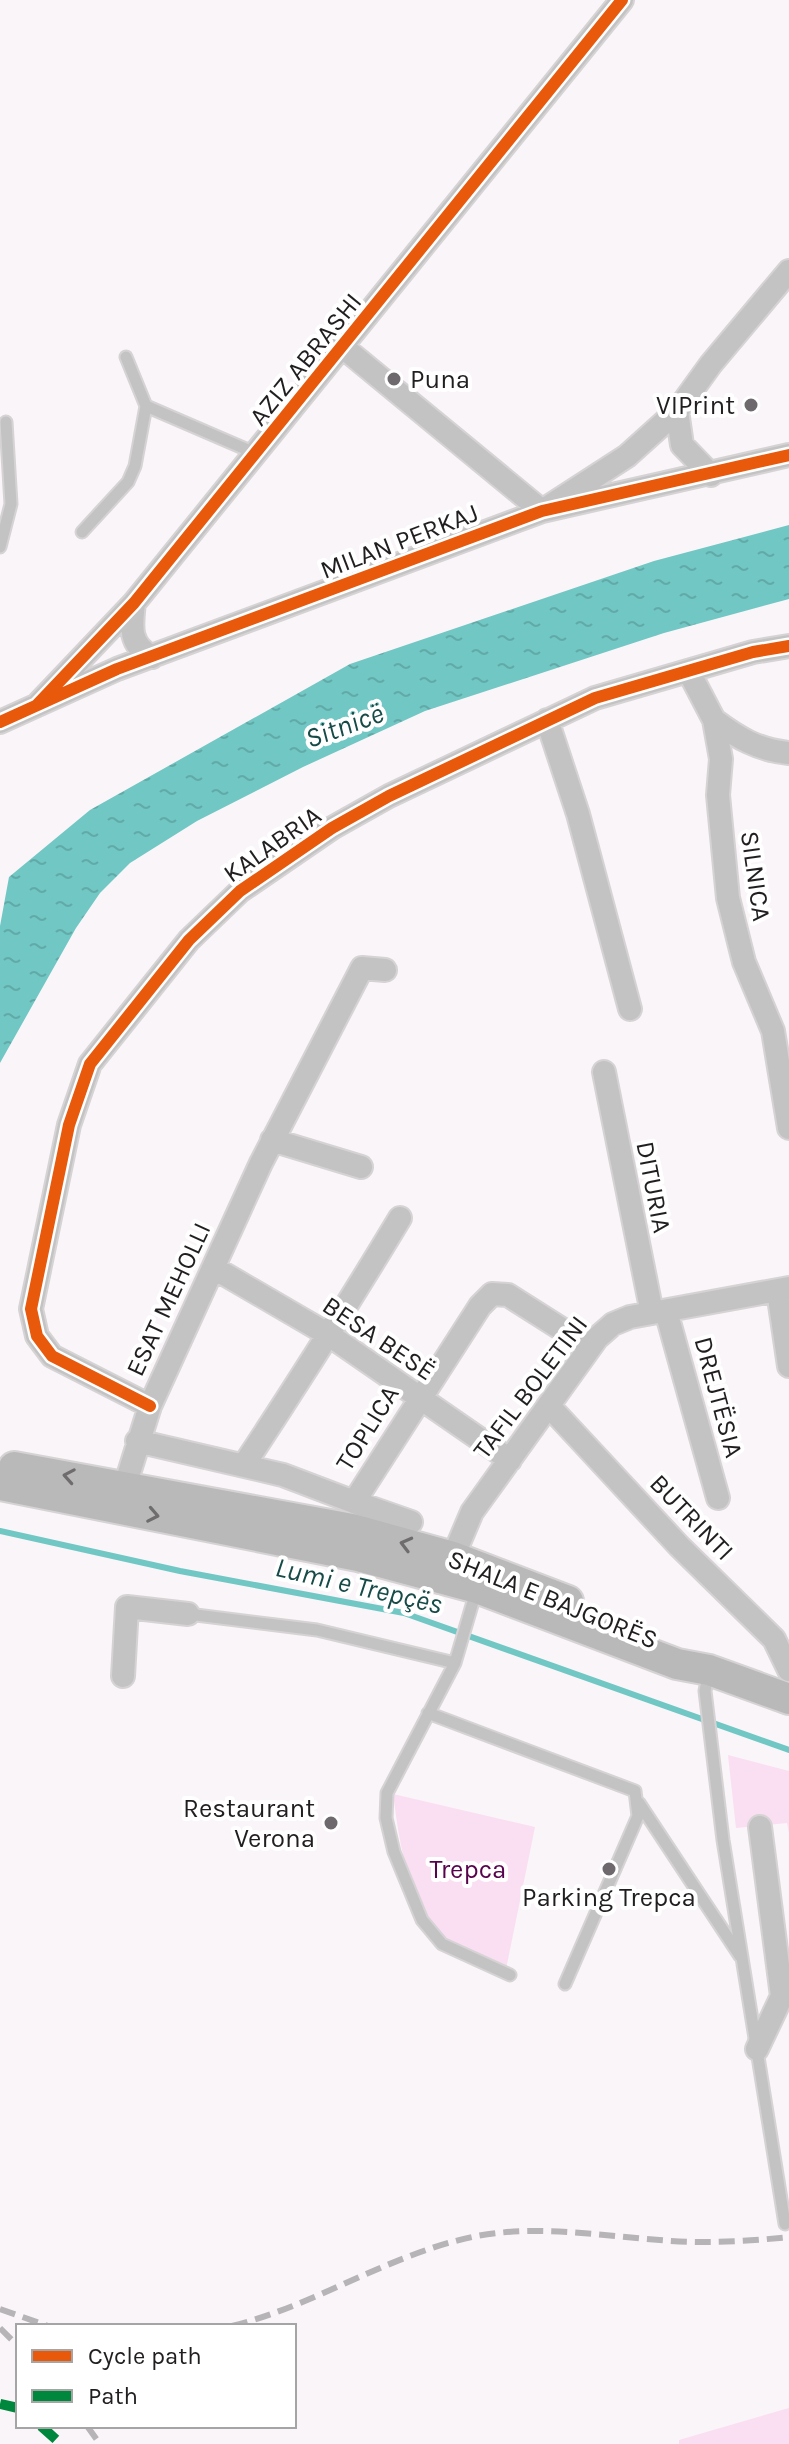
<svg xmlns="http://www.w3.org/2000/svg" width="789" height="2444" font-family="Karla,sans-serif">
<defs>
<pattern id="water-ripples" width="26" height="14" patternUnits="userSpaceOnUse" patternTransform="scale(2)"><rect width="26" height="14" fill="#70c7c4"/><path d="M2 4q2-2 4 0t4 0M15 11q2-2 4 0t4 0" fill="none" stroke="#61aaa8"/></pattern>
</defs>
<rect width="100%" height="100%" fill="#faf5f8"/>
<path fill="#fadef2" d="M 728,1755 L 789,1771 L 789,1833 L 787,1823 L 736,1828 Z
M 393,1794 L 535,1827 L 506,1969 C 489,1961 471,1954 455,1945 C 408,1915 400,1844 393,1794 Z
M 789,2408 L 789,2444 L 679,2444 L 679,2440 Z"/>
<path fill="url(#water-ripples)" d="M 789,525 L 789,599 L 664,633 L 425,711 L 303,767 L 197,821 L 130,863 L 100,893 L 76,928 L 0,1063 L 0,926 L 9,877 L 90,810 L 350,664 L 654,561 Z"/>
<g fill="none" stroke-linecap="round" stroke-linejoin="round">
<path stroke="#70c7c4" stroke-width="6" d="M 0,1531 L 180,1571 L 404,1613 L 789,1750"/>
<g stroke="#d6d3d5" stroke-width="15">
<path id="lane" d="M 146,406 L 255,453
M 82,532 L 128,482 L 135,466 L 146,406 L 126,357
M 0,547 L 11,504 L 6,422
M 477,1588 L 455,1663 L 387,1793 L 386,1818 L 394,1852 L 422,1920 L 442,1944 L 510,1975
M 188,1614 L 317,1630 L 455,1663
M 709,1671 L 705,1691 L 723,1840 L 785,2224
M 428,1713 L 635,1791 L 638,1816 L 565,1984
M 639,1803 L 740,1956"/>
</g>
<g stroke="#d6d3d5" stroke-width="26">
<path id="street" d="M 344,348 L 542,511 L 627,456 L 677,411 L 711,364 L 789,271
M 677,411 L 682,445 L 711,475
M 134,603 C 131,627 129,645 152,657
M 689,672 L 714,720 L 721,759 L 718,795 L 728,898 L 744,962 L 773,1031 L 789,1128
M 37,705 L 134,603 L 622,0
M 547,720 L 578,814 L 630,1009
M 714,720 C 738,738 758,750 789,753
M 0,722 L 117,669 L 542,511 L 789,455
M 604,1072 L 652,1313
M 272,1140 L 361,1167
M 214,1268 L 329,1335 L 510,1460
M 778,1291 L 789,1366
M 666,1311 L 718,1498
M 150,1406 L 52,1356 L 37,1336 L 31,1309 L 69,1125 L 90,1064 L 189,940 L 240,891 L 332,828 L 389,796 L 595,698 L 753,652 L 789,646
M 549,1406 L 679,1546 L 774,1639 L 789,1670
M 137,1441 L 283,1475 L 354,1502 L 480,1306 L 492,1294 L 508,1295 L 590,1347
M 244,1465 C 298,1383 350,1301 400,1218
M 125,1486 L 150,1406 L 261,1163 L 362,968 L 385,970
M 354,1502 L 411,1522
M 453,1557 L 472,1512 L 597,1338 L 613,1324 L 630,1317 L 789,1288
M 123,1676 L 127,1607 L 188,1614
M 757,2049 L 782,1996 L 760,1827"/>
</g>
<g stroke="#d6d3d5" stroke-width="34">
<path id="secondary" d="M 14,1467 L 352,1529 L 453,1557 L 568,1601
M 0,1485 L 358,1556 L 477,1588 L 677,1664 L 709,1670 L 789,1699"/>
</g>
<use href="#lane" stroke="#c4c3c4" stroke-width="11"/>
<use href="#street" stroke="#c4c3c4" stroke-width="22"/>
<use href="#secondary" stroke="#bab9ba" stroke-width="30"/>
<path stroke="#b6b4b6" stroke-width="6" stroke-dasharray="16 8" stroke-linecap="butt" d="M 0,2309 L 48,2326
M 232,2326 C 316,2305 388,2255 472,2237 C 548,2221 627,2242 704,2242 C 732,2242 761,2240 789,2237
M 0,2328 L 18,2346
M 87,2426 L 100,2444"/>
<path stroke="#00873e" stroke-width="10" stroke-dasharray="20 10" stroke-linecap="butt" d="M 0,2404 L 18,2408
M 41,2426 L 61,2444"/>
<g stroke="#fff" stroke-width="17">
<path id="cycleway" d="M 37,705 L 134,603 L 622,0
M 0,722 L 117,669 L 542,511 L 789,455
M 150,1406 L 52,1356 L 37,1336 L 31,1309 L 69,1125 L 90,1064 L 189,940 L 240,891 L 332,828 L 389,796 L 595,698 L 753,652 L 789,646"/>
</g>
<use href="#cycleway" stroke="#e8590c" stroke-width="12"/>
</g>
<defs><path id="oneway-chevron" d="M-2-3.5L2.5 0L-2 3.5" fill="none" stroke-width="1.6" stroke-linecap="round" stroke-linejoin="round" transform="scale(2)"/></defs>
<g stroke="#6e6c6d">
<use href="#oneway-chevron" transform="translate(69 1476) rotate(-170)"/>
<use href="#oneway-chevron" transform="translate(153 1515) rotate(11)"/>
<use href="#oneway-chevron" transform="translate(406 1544) rotate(-165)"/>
</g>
<g fill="#6d696c" stroke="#fff" stroke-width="3">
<circle cx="394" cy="379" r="8"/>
<circle cx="751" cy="405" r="8"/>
<circle cx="331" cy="1823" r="8"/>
<circle cx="609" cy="1869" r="8"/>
</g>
<g text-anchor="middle" stroke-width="8" stroke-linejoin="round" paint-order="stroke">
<g font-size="26" fill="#211e20" stroke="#fff">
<text transform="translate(305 359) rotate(-51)" y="9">AZIZ ABRASHI</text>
<text transform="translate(399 541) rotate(-21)" y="9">MILAN PERKAJ</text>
<text transform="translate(272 844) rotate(-35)" y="9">KALABRIA</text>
<text transform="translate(756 876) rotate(82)" y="9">SILNICA</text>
<text transform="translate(654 1187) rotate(79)" y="9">DITURIA</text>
<text transform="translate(168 1299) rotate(-65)" y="9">ESAT MEHOLLI</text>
<text transform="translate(379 1338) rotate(34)" y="9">BESA BESË</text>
<text transform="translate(530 1387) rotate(-53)" y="9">TAFIL BOLETINI</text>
<text transform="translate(719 1397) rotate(75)" y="9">DREJTËSIA</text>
<text transform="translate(367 1428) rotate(-58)" y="9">TOPLICA</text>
<text transform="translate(692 1517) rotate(46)" y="9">BUTRINTI</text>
<text transform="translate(553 1599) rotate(22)" y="9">SHALA E BAJGORËS</text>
</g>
<g font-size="26" fill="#211e20" stroke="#fff" text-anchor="end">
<text x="410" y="388" text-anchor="start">Puna</text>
<text x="735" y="414">VIPrint</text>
<text x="315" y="1817">Restaurant<tspan x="315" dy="30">Verona</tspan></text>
<text x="609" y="1906" text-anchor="middle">Parking Trepca</text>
</g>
<g font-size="26" fill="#58034d" stroke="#fff">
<text x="468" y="1878">Trepca</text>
</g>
<g font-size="28" font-style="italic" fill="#164b48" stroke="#fff">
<text transform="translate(344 725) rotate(-20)" y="10">Sitnicë</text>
<text transform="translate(359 1585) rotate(13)" y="10">Lumi e Trepçës</text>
</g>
</g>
<rect x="16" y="2324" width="280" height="104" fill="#ffffff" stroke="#a6a5a6" stroke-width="2"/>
<rect x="32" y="2350" width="40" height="12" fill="#e8590c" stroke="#a6a5a6" stroke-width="2"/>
<text x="88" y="2364" font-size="24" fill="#211e20">Cycle path</text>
<rect x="32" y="2390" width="40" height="12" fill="#00873e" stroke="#a6a5a6" stroke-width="2"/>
<text x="88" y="2404" font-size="24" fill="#211e20">Path</text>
</svg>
